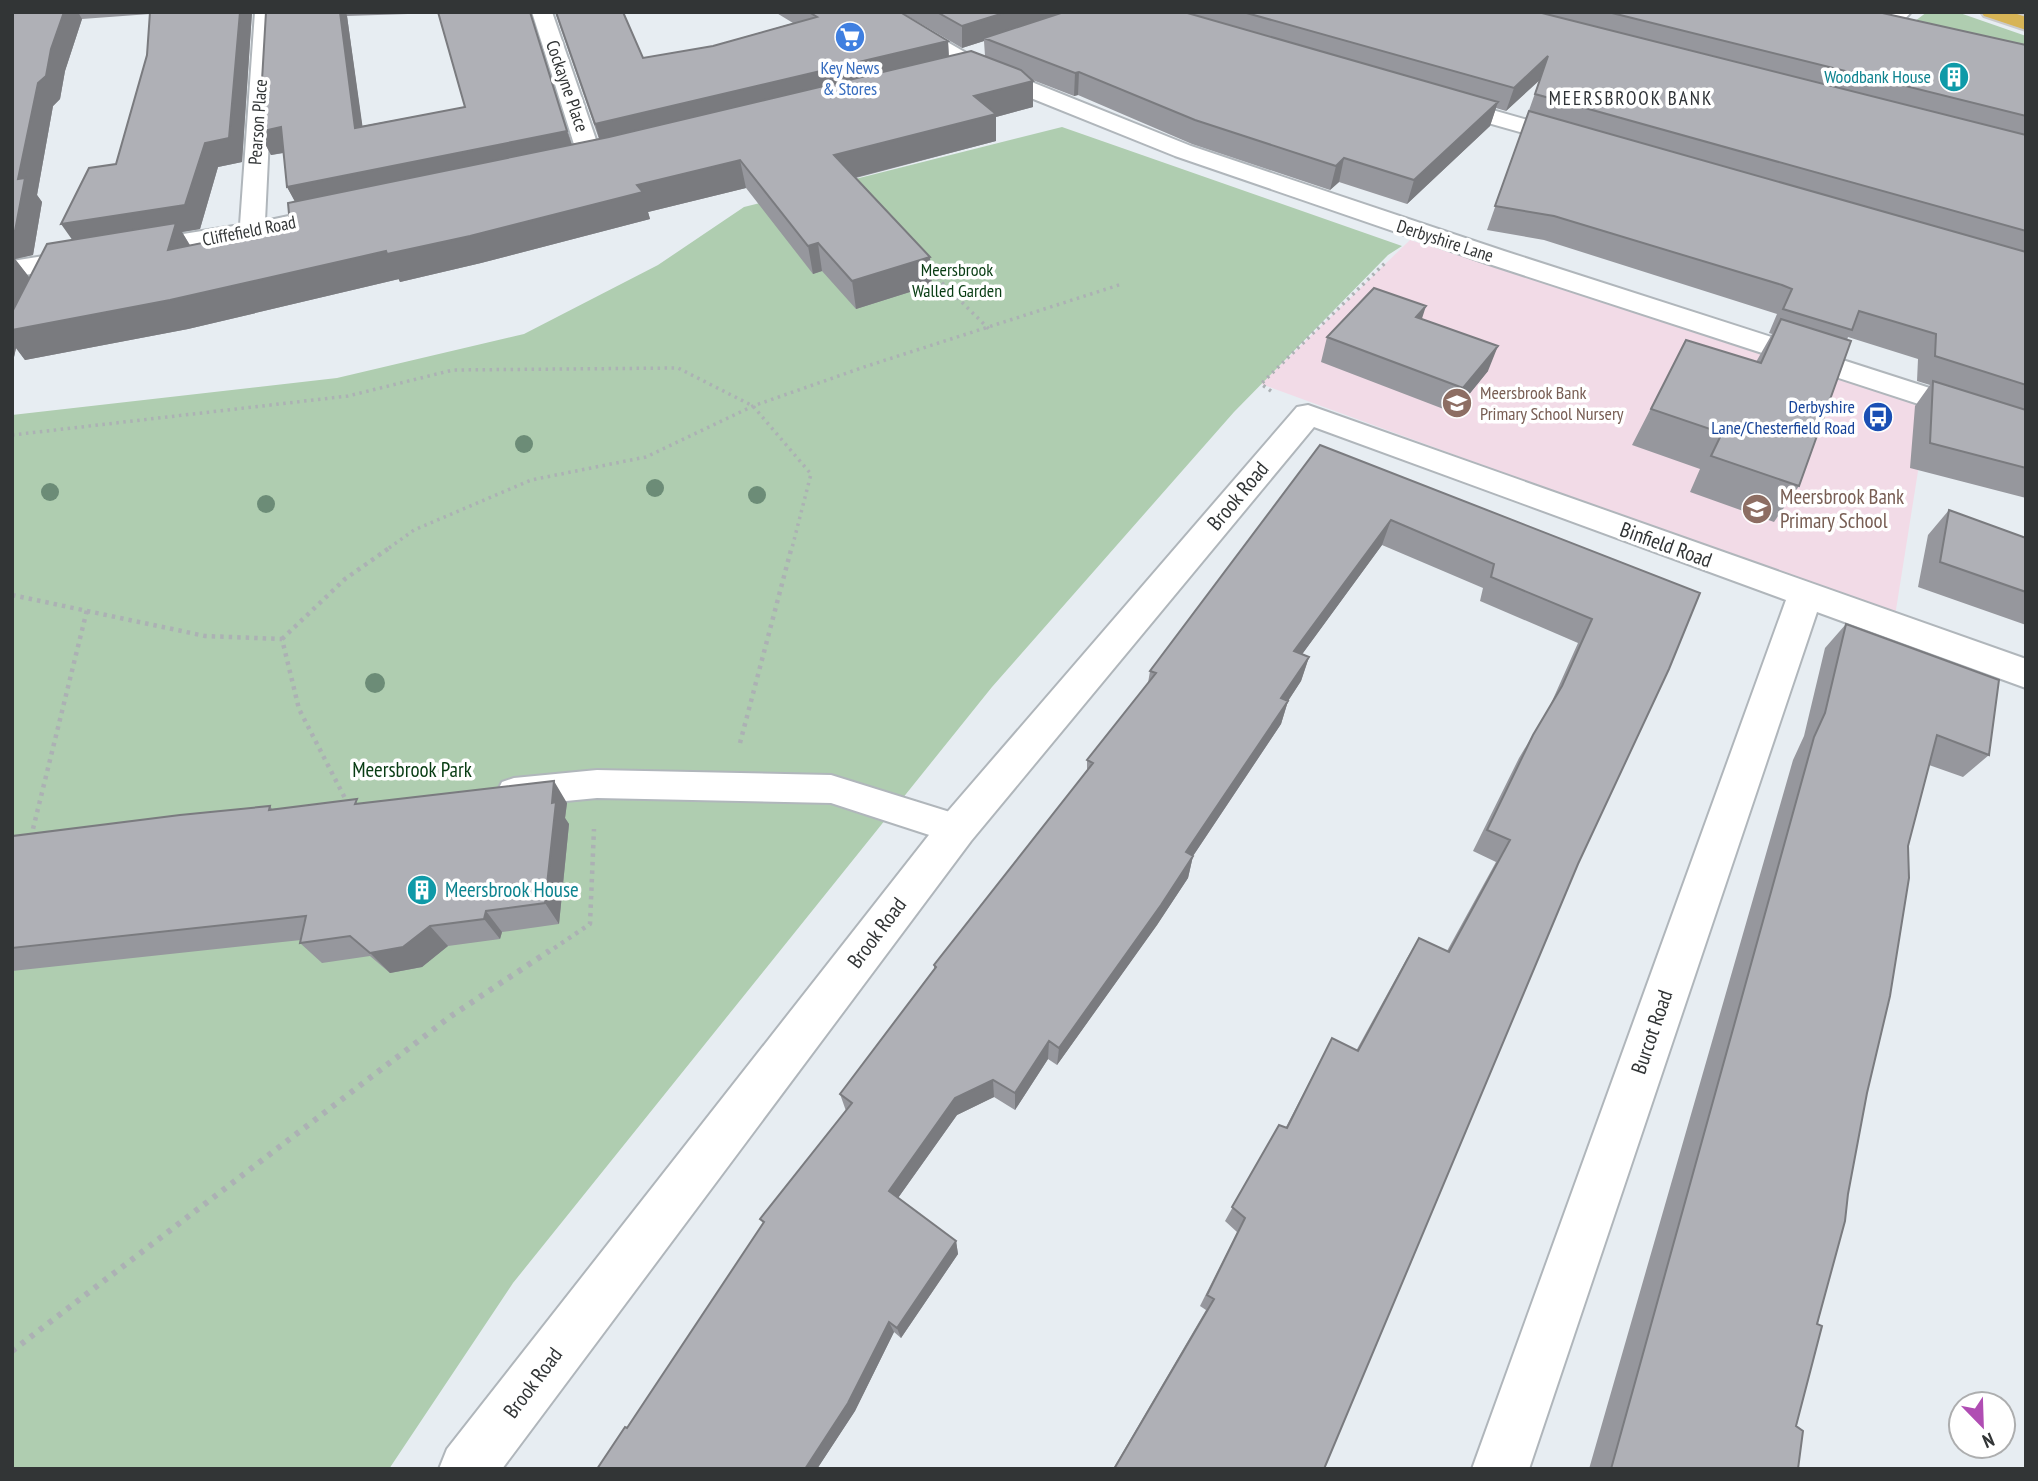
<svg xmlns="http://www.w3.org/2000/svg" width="2038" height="1481" font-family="'PT Sans Narrow',sans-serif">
<rect width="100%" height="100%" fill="#e7edf2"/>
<path fill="#f2dbe7" d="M 1410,240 L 1929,402 L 1895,616 L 1261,384 Z"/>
<path fill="#afcdb0" d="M 1927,12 L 1957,12 L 2026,36 L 2026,95 L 1891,39 Z
M 1062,127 L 1402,246 L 1388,255 L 1234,412 L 992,687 L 513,1283 L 389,1469 L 12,1469 L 12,415 L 337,378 L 524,334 L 658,265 L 744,207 Z"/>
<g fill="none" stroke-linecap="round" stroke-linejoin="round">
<g stroke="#b0b6bb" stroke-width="4">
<path id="service" d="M 597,770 L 831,775 L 969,818 L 975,829 L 969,840 L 957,844 L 831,803 L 597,798 L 514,806 L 502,802 L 497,792 L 502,782 L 514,778 Z"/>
</g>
<g stroke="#b0b6bb" stroke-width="4">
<path id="minor" d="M 255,12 L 275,12 L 265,221 L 341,205 L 350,208 L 354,213 L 350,218 L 252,239 L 12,277 L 12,261 L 240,225 Z
M 532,12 L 552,12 L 603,160 L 599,165 L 583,165 L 579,160 Z
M 870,12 L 895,12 L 982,62 L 1191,146 L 1504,251 L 2026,419 L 2026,439 L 1486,263 L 1175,156 L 966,72 Z
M 1785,12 L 1824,12 L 1868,22 L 1877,21 L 1888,12 L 1911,12 C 1882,50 1826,26 1788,16 Z
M 1443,96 L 1581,135 L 1585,140 L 1581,145 L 1573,147 L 1435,108 L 1432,103 L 1435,98 Z
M 1308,405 L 2026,659 L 2026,688 L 1817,612 L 1529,1469 L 1472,1469 L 1786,600 L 1314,427 L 971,841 L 502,1469 L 439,1469 L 447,1449 L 943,817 L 1297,407 Z"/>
</g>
<g stroke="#cacacb" stroke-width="4">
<path id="trunk" d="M 1981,12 L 2011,12 L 2026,17 L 2026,30 L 1984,16 Z"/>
</g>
<path stroke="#acb1b4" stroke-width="3.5" stroke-dasharray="2.5 4.5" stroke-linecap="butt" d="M 927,268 L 989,329
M 1271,391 L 1261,384 L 1386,262
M 12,435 L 348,396 L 453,370 L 678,368 L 753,406 L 811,474 L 792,548
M 389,548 L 414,530 L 531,480 L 646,457 L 753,406 L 867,366 L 1122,284"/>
<path stroke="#acb1b4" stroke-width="4.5" stroke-dasharray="3.5 5" stroke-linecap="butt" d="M 12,595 L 205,636 L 282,639 L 299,709 L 348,804
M 282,639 L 345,579 L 392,546
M 740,743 L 792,546
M 31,837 L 87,610
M 547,953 L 590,924 L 594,829"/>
<path stroke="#acb1b4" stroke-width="6" stroke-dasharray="4.5 7" stroke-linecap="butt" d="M 12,1351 L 451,1016 L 549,951"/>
<use href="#service" fill="#fff" fill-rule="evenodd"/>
<use href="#minor" fill="#fff" fill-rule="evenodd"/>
<use href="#trunk" fill="#d7b456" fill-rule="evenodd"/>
</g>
<g fill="#6c8c77">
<circle cx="524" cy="444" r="9"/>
<circle cx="655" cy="488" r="9"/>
<circle cx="50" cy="492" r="9"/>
<circle cx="757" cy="495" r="9"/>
<circle cx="266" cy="504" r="9"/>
<circle cx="375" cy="683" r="10"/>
</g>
<path fill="#96979d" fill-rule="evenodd" d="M 12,12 L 252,12 L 242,162 L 218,167 L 200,229 L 182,232 L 190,245 L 290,225 L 295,201 L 287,187 L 284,153 L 271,155 L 259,132 L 266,12 L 530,12 L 572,144 L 599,139 L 555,12 L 623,12 L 643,58 L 713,46 L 793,23 L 775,12 L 900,12 L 948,41 L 949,56 L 985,56 L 984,41 L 962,48 L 901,12 L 1878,12 L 2026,45 L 2026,498 L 1910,468 L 1915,406 L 1930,385 L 1917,381 L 1918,359 L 1848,337 L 1799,486 L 1774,522 L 1690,492 L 1700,469 L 1632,445 L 1686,340 L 1756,362 L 1772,334 L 1769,333 L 1777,314 L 1544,240 L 1487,230 L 1540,79 L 1506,111 L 1496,108 L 1490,126 L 1407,204 L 1339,182 L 1330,190 L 1192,144 L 1078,95 L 1074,96 L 1030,79 L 1033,81 L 1033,107 L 996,117 L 996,141 L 856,178 L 932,285 L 856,309 L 822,271 L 813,274 L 746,188 L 648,212 L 650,219 L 481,263 L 400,282 L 399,279 L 188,329 L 25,360 L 16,348 L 14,357 L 12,358 ZM 438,13 L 465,107 L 362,126 L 347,16 ZM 150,14 L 147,55 L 116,164 L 72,240 L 28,281 L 29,277 L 15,259 L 33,255 L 42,202 L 37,195 L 53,106 L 60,99 L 65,71 L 82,19 Z
M 1422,319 L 1488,371 L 1454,413 L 1321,362 L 1327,337 Z
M 1320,445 L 1700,593 L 1578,864 L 1324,1469 L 1113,1469 L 1206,1310 L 1200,1306 L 1237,1232 L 1225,1221 L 1279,1125 L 1286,1127 L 1332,1038 L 1356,1051 L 1407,958 L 1419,938 L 1447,951 L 1496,862 L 1473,851 L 1519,758 L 1549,708 L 1578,643 L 1480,601 L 1483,588 L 1382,545 L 1302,654 L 1309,657 L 1301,681 L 1288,701 L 1281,724 L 1193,856 L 1188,878 L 1157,925 L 1057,1065 L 1048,1059 L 1015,1110 L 994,1097 L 957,1115 L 898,1198 L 956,1241 L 958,1254 L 901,1338 L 894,1332 L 855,1411 L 817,1469 L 597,1469 L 628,1428 L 763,1223 L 760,1219 L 846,1111 L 840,1094 L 934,969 L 934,965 L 1087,771 L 1087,760 L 1148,683 L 1150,671 Z
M 1949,510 L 2026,538 L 2026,625 L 1918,587 L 1928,535 Z
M 1846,624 L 1989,755 L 1963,777 L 1929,765 L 1908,846 L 1867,1093 L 1796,1426 L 1798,1469 L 1589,1469 L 1793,760 L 1804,736 L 1825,648 Z
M 360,803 L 567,803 L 565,818 L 569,824 L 559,924 L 502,932 L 500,939 L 448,946 L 422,967 L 390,973 L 370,956 L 322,963 L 300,943 L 301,940 L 12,971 L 12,836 L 270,806 L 272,809 Z"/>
<path fill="#7a7b7f" d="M 64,12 L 78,12 L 82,19 L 65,71 L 60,99 L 53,106 L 37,195 L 42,202 L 33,255 L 15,259 L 29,277 L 20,328 L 386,251 L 399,279 L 188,329 L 25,360 L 16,348 L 14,357 L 12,358 L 12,231 L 18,179 L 38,83 Z
M 240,12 L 252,12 L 242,162 L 218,167 L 200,229 L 182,232 L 193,251 L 78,248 L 61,224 L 205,143 Z
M 340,12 L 346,12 L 347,16 L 366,151 L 355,128 Z
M 1007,12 L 1078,12 L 984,38 L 984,41 L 962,48 L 962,26 Z
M 948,41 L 949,64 L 602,148 L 595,124 Z
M 1548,56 L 1541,79 L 1506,111 L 1514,88 Z
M 1079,72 L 1078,95 L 1074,96 L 1075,73 Z
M 1033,81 L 1033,107 L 996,117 L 996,141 L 838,182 L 834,155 L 974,96 Z
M 1498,102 L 1490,126 L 1407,204 L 1414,180 Z
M 281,127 L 293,151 L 271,155 L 259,132 Z
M 567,131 L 575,154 L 300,211 L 287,187 Z
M 1344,158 L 1339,182 L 1330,190 L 1336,166 Z
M 740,160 L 746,188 L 648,212 L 650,219 L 481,263 L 400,282 L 387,254 L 637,185 Z
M 818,243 L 822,271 L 813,274 L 808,246 Z
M 930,257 L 932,285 L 856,309 L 852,281 Z
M 1426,306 L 1418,331 L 1416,317 Z
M 1498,346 L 1488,371 L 1454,413 L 1463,388 Z
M 1391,520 L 1382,545 L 1287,675 L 1294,651 Z
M 1309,657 L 1301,681 L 1288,701 L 1281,724 L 1181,874 L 1186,852 L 1281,698 Z
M 554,781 L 567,803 L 565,818 L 569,824 L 559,924 L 545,903 Z
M 1193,856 L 1188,878 L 1157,925 L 1057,1065 L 1059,1048 Z
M 486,911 L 502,932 L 500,939 L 484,919 Z
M 430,926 L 448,946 L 422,967 L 390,973 L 370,953 Z
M 1049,1041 L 1048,1059 L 1015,1110 L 1015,1093 Z
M 993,1080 L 994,1097 L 957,1115 L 893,1205 L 889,1191 L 955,1098 Z
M 956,1241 L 958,1254 L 901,1338 L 897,1328 Z
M 889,1322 L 894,1332 L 855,1411 L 817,1469 L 805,1469 Z"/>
<path fill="#afb0b6" stroke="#7a7b7f" stroke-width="2" d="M 12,12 L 64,12 L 51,49 L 46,76 L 38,83 L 18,179 L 25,178 L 15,231 L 12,231 Z
M 150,12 L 240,12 L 229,138 L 205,143 L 185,205 L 61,224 L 89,168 L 116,164 L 147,55 Z
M 266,12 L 340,12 L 355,128 L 465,107 L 438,12 L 530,12 L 567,131 L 287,187 L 281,127 L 259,132 Z
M 556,12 L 623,12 L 643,58 L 713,46 L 817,17 L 809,12 L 900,12 L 948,41 L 595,124 Z
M 937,12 L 1007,12 L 962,26 Z
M 1064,12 L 1184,12 L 1498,102 L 1414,180 L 1344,158 L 1336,166 L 1195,120 L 1079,72 L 1075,73 L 984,38 Z
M 1243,12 L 1538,12 L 2026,135 L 2026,231 L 1535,94 L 1548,56 L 1514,88 Z
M 1608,12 L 1878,12 L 2026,45 L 2026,116 Z
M 971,51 L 1021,70 L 1033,81 L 974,96 L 996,114 L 834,155 L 930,257 L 852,281 L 818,243 L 808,246 L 740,160 L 637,185 L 643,192 L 470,236 L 387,254 L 386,251 L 170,300 L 12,330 L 12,312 L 47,244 L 176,223 L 168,250 L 290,225 L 288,203 L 609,137 Z
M 1529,111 L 2026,252 L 2026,385 L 1935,356 L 1936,334 L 1859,311 L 1852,330 L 1783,309 L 1792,289 L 1782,285 L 1554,216 L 1495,206 Z
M 1374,288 L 1426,306 L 1416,317 L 1498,346 L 1463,388 L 1327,337 Z
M 1781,319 L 1851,341 L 1799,486 L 1711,456 L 1722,433 L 1651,409 L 1686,340 L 1761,363 Z
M 1933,381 L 2026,410 L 2026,468 L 1930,443 Z
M 1320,445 L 1700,593 L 1669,669 L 1578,864 L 1324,1469 L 1114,1469 L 1214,1299 L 1207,1295 L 1245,1218 L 1232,1207 L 1279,1125 L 1287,1128 L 1332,1038 L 1358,1051 L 1419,938 L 1449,952 L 1510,840 L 1487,830 L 1533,735 L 1562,686 L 1592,619 L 1491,577 L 1494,564 L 1391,520 L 1294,651 L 1309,657 L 1281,698 L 1288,701 L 1186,852 L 1193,856 L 1161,905 L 1059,1048 L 1049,1041 L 1015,1093 L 993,1080 L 955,1098 L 889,1191 L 956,1241 L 897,1328 L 889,1322 L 848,1403 L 805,1469 L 597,1469 L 625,1427 L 627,1428 L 764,1222 L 760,1219 L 852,1103 L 840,1094 L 936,967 L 934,965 L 1093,763 L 1087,760 L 1156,673 L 1150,671 Z
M 1949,510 L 2026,538 L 2026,592 L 1940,562 Z
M 1846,624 L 1999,680 L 1989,755 L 1937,735 L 1908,846 L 1909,878 L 1890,996 L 1867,1093 L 1848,1194 L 1845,1221 L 1817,1324 L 1822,1326 L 1796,1426 L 1803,1431 L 1798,1469 L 1611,1469 L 1814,737 L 1825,713 Z
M 554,781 L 552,803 L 556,802 L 545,903 L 486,911 L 484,919 L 430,926 L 403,947 L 370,953 L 350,936 L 300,943 L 306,916 L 12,948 L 13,836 L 180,815 L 270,806 L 269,810 L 357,799 L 355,804 Z"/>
<defs>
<g id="supermarket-disc" transform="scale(1.575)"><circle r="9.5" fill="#3f7fe0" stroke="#fff"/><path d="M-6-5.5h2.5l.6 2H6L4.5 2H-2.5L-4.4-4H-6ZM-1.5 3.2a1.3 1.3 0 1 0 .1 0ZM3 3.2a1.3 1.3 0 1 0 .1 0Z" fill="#fff"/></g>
<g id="building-disc" transform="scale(1.575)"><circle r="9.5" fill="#0f9aa8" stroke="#fff"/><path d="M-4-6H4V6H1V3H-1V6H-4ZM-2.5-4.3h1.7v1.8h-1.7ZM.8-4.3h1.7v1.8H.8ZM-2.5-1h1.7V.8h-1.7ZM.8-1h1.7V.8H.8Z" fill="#fff"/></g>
<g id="school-disc" transform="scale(1.575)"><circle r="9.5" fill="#8d6e63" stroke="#fff"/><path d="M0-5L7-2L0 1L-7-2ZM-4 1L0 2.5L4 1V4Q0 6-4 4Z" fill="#fff"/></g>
<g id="bus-disc" transform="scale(1.575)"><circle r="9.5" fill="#1a4fb4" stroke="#fff"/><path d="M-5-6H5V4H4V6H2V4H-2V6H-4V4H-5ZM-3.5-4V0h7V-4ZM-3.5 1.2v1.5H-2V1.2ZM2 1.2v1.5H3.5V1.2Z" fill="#fff"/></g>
</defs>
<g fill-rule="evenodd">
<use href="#supermarket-disc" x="850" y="37"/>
<use href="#building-disc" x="1954" y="77"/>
<use href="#school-disc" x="1457" y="403"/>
<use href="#bus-disc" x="1878" y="417"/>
<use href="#school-disc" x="1757" y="509"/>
<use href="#building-disc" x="422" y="890"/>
</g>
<g text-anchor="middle" stroke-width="7" stroke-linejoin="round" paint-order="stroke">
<g font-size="18" fill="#366cbe" stroke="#fff">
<text x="850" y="74">Key News<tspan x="850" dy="21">&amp; Stores</tspan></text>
</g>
<g font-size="18" fill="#0d838f" stroke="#fff" text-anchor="end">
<text x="1931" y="83">Woodbank House</text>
</g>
<g font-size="18" fill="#323536" stroke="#fff">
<text transform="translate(567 86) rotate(71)" y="6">Cockayne Place</text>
<text transform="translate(258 122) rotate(-86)" y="6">Pearson Place</text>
<text transform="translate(249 231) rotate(-11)" y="6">Cliffefield Road</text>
<text transform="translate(1445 241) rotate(18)" y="6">Derbyshire Lane</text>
</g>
<g font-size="18" fill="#083c13" stroke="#fff">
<text x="957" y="276">Meersbrook<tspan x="957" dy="21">Walled Garden</tspan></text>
</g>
<g font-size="18" fill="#785e54" stroke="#fff" text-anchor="start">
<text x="1480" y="399">Meersbrook Bank<tspan x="1480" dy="21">Primary School Nursery</tspan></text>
</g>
<g font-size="18" fill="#164399" stroke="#fff" text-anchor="end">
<text x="1855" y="413">Derbyshire<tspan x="1855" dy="21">Lane/Chesterfield Road</tspan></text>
</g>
<g font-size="19" letter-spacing="2" fill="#2e3236" stroke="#fff">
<text x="1631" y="105">MEERSBROOK BANK</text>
</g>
<g font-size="21" fill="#323536" stroke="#fff">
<text transform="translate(1238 496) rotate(-50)" y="7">Brook Road</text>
<text transform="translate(1666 545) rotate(20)" y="7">Binfield Road</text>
<text transform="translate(877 933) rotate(-53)" y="7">Brook Road</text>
<text transform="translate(1652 1032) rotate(-71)" y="7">Burcot Road</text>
<text transform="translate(533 1383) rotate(-53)" y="7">Brook Road</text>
</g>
<g font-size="21" fill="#785e54" stroke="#fff" text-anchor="start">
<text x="1780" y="504">Meersbrook Bank<tspan x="1780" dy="24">Primary School</tspan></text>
</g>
<g font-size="21" fill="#083c13" stroke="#fff">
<text x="412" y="777">Meersbrook Park</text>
</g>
<g font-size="21" fill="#0d838f" stroke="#fff" text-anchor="start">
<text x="445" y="897">Meersbrook House</text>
</g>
</g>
<rect width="2038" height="1481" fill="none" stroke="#323536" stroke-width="28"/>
<g transform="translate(1982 1425) rotate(157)"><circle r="33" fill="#ffffff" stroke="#adaeaf" stroke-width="2"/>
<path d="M0-5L12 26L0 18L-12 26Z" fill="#b04db3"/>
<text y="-10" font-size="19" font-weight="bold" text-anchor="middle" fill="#323536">N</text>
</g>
</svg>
